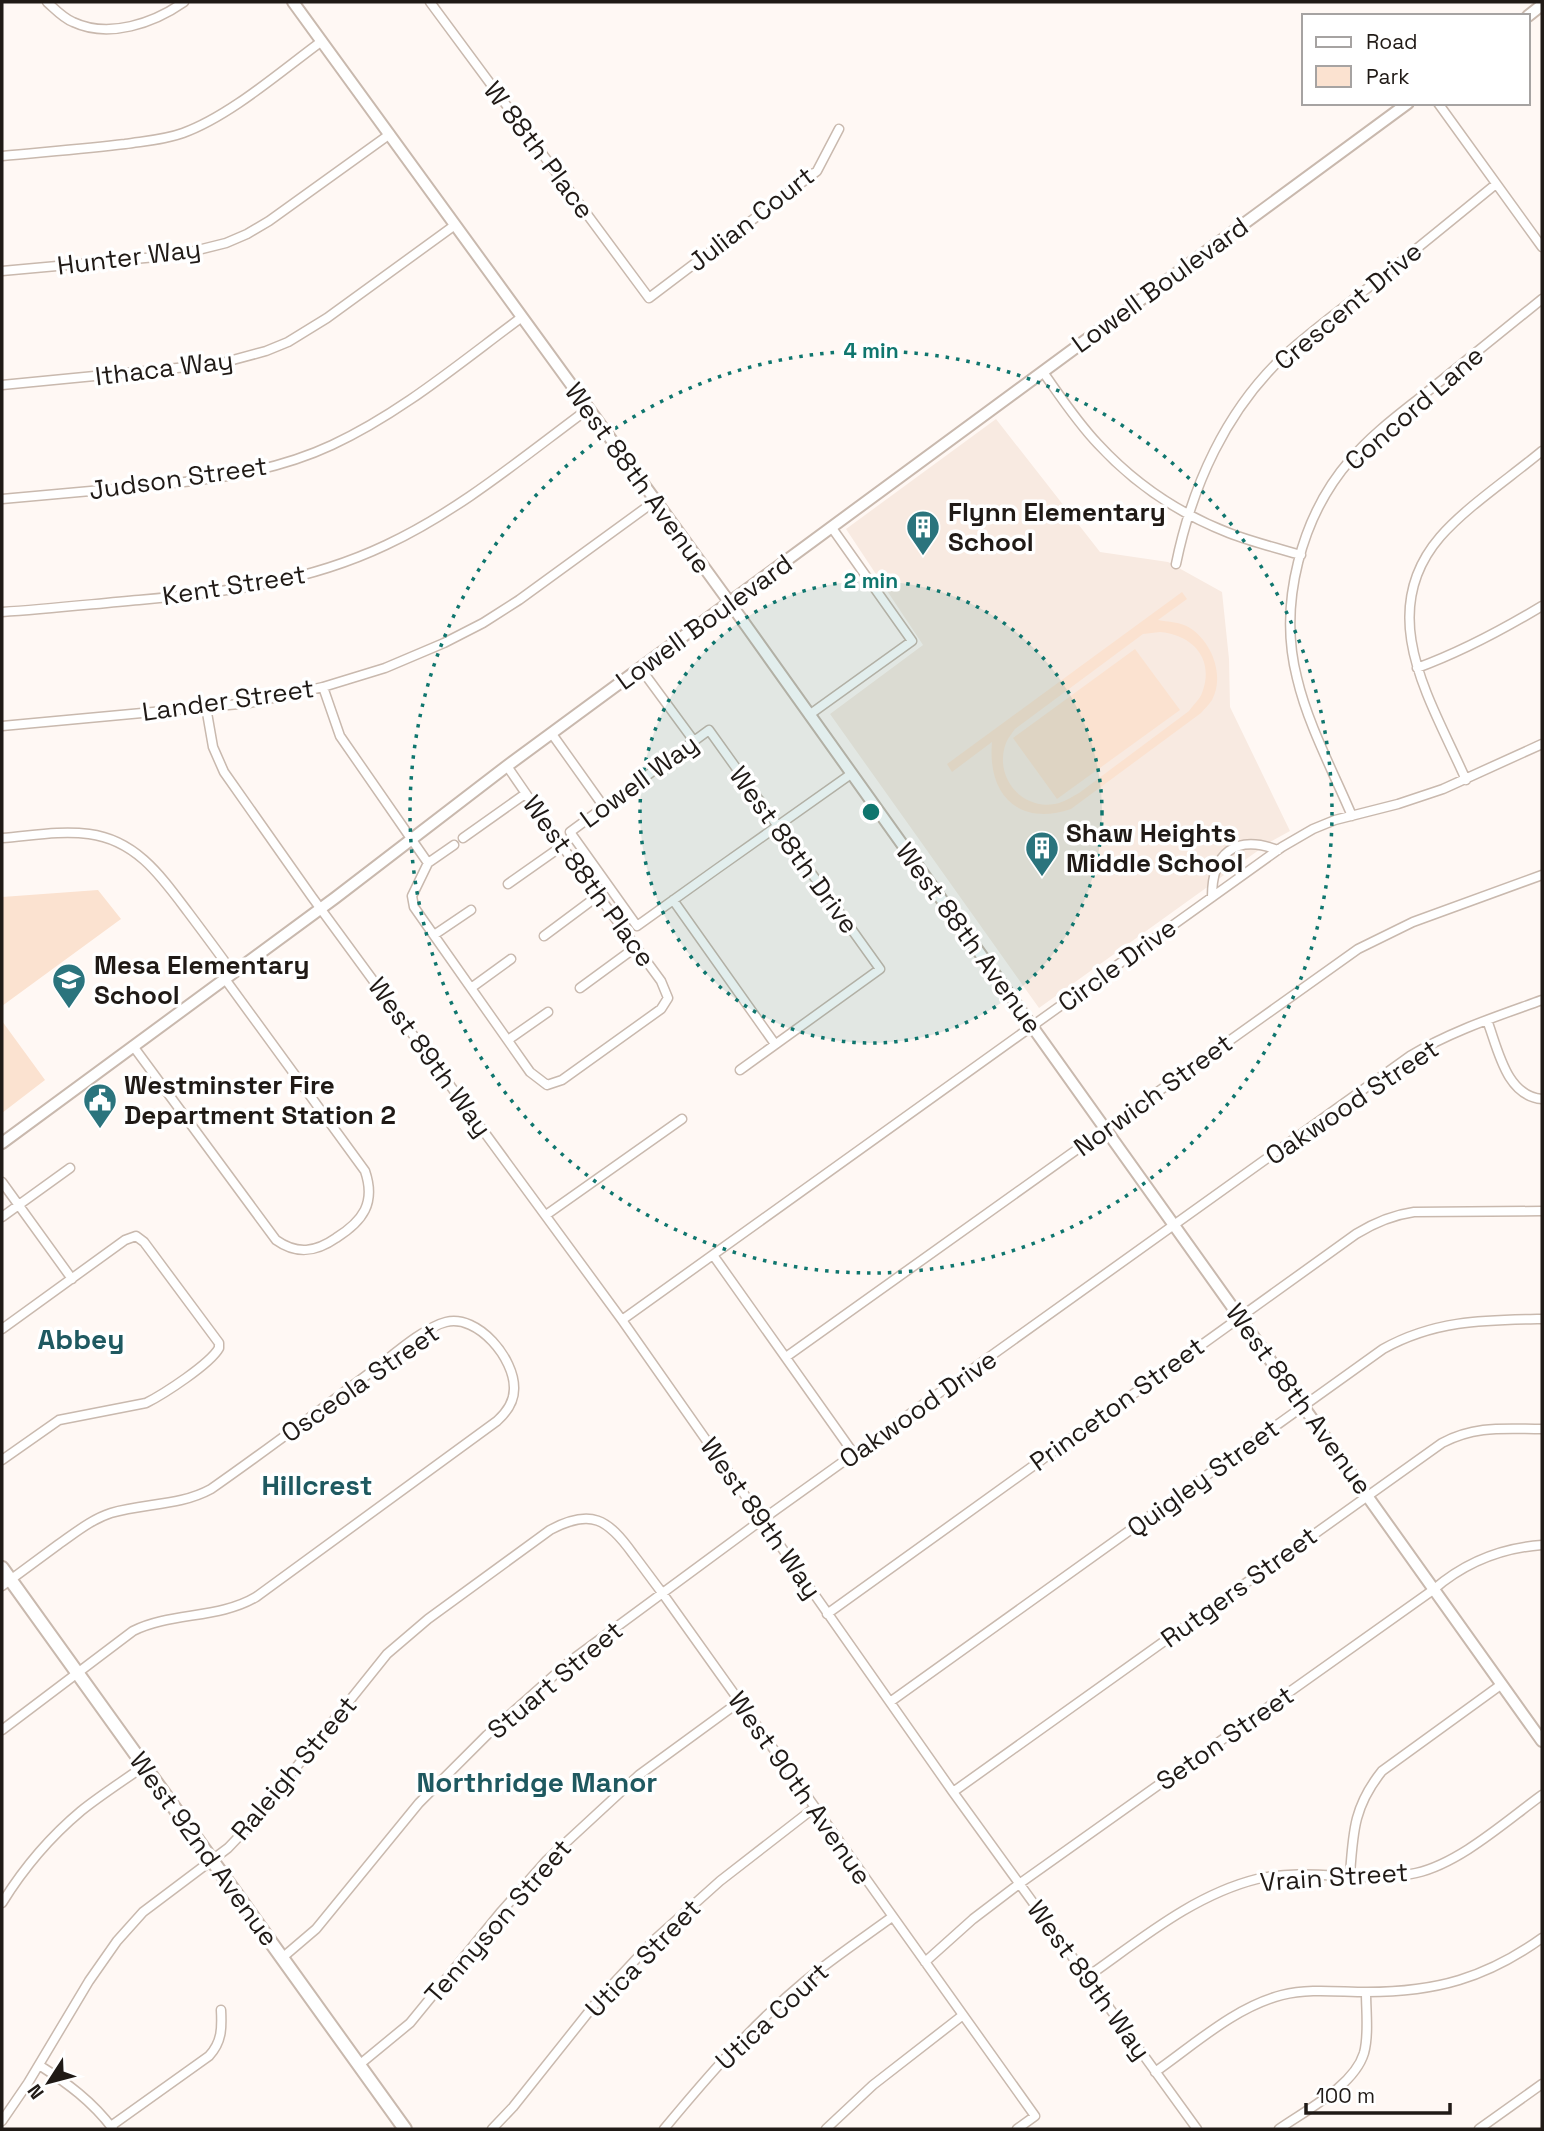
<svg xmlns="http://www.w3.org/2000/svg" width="1544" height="2131" font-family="'Space Grotesk',sans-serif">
<rect width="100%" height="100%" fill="#fff8f4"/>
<path fill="#f8eae1" d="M 996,419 L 1100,552 L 1168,562 L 1222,592 L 1229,659 L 1230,707 L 1290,831 L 1270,842 L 1039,1008 L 830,714 L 923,645 L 846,529 Z"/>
<path fill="#fbe2d0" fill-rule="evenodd" d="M 1182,592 L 1187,599 L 1158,620 C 1168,622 1181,622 1190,628 C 1212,642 1225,676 1212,700 C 1209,705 1204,709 1201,713 L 1071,809 C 1019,827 987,795 992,742 L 952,772 L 947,764 ZM 1160,632 C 1193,635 1215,659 1202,693 C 1200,699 1193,705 1189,711 L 1079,793 C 1073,796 1066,801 1059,803 C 1023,813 993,777 1006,743 C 1008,738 1012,733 1015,729 L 1143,634 Z
M 1135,649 L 1180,710 L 1057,799 L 1013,738 Z
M 98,890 L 121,919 L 2,1006 L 2,897 Z
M 2,1021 L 45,1080 L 2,1113 Z"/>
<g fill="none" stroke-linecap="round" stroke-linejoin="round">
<g stroke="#c9b9ae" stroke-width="11">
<path id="street" d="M 47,2 C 55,9 63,18 73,22 C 109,39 154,23 184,2
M 430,2 L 649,298 L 817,171 L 839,129
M 1438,103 L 1542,247
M 2,156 C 43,152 84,149 125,144 C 144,141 164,140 183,133 C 230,116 281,71 322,41
M 2,271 L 178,255 L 226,243 L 247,234 L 269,221 L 390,134
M 1043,372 C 1060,396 1077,422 1098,444 C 1134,483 1180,514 1229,533 C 1252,542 1277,548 1301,555
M 2,385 L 218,364 L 266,351 L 288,342 L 327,318 L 455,225
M 2,499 C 46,495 90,491 135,487 C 202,481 270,474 332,445 C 401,413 461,362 522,317
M 1176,564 C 1192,486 1226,410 1285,355 C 1310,332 1338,312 1364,291 C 1408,256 1452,220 1496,184
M 2,612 C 48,609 93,604 139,600 C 226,592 306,583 386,545 C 459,511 523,457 588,409
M 1417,668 C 1461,652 1502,630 1542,606
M 641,669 L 694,741
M 323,687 L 340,736 L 428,863 L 412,896 L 414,907 L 530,1072 L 547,1085 L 562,1080 L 661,1009 L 668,998 L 661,981 L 562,846 L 507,766
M 206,707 L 213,747 L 224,772 L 312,897 L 622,1320 L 953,1792 L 1197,2129
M 809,715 L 912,641 L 832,528
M 2,726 L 250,703 L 323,687 L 385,668 L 444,643 L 483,623 L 519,600 L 655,501
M 552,734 L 604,807
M 1466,780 C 1432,702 1373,615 1440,537 C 1466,507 1511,477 1542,451
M 1352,816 C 1333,771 1308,725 1297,678 C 1278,604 1301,516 1351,459 C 1373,433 1401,413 1427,392 C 1465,361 1504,330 1542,299
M 2,838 C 30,836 60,830 89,834 C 136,840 161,876 188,912 C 203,932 218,952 233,973
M 463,838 L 525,794
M 428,863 L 454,845
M 508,884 L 562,846
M 1212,897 C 1212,853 1235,834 1278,850
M 673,900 L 775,1044
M 434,935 L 471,910
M 544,936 L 599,895
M 471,988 L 511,959
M 580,988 L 636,947
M 1487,1020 C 1498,1049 1506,1096 1542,1099
M 508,1040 L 548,1012
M 133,1046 L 276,1240 C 297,1255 316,1252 336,1238 C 363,1221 376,1203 365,1171 L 225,979
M 740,1070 L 880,969 C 823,889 766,810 709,730 L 570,832 L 637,926 C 708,875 780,824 851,774
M 2,1182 L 72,1279
M 546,1215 L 682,1119
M 2,1217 L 70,1168
M 713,1255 L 854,1454
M 622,1320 L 1282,847 L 1313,829 L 1335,820 L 1398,804 L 1443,789 L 1542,744
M 2,1329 L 125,1240 L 136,1236 L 144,1242 L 219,1343 L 219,1348 C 210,1364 164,1394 146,1403 L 59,1420 L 2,1460
M 786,1357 L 1358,949 L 1413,922 L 1542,875
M 2,1586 C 21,1572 40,1558 59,1544 C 75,1533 92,1519 111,1513 C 145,1503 180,1506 211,1489 C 267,1450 321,1409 375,1369 C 393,1355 425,1327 446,1322 C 478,1314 515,1359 514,1389 C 514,1402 507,1412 497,1421 L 256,1597 C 219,1619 171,1612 133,1631 L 2,1730
M 827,1614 L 1356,1234 C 1374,1223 1392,1215 1414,1212 L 1542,1211
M 890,1702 L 1383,1349 C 1435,1320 1484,1320 1542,1319
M 953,1792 L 1442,1443 C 1476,1425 1505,1429 1542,1429
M 1350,1875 C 1353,1831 1354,1806 1382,1771 L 1502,1684
M 2,1903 C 23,1869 50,1837 81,1811 C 101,1795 123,1781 144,1766
M 282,1958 L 316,1929 L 419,1803 L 487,1735 L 569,1662 L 763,1519 L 1410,1056 C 1451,1031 1498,1016 1542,1000
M 925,1962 L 973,1919 L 1019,1884 L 1433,1590 C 1464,1563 1501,1548 1542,1545
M 1087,1977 C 1140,1940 1193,1895 1257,1879 C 1309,1867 1366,1884 1416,1873 C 1460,1863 1506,1821 1542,1795
M 39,2065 C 67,2083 92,2101 113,2129
M 359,2065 L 410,2023 L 500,1913 L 547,1860 L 639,1775 L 739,1702
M 1155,2072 C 1195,2044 1235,2007 1282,1995 C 1310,1988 1339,1992 1367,1992 C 1436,1992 1486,1978 1542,1938
M 2,2121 L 28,2083 L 89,1981 L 117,1941 L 143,1912 L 228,1848 L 249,1826 L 387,1654 L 428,1619 L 550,1530 C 591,1508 608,1519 633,1554 C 643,1567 653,1581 663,1594 L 1035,2116 L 1017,2129
M 111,2126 L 209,2056 C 222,2042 222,2028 221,2010
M 492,2129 L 513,2107 L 599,1999 L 653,1941 L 720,1881 L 814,1808
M 664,2129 C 708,2076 752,2025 805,1981 C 833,1958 863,1938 892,1917
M 826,2129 L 873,2085 L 963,2015
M 1279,2129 C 1306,2110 1354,2086 1364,2053 C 1369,2035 1366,2011 1366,1992
M 1479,2129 L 1542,2084"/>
</g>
<g stroke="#c9b9ae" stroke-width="14">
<path id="secondary" d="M 293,2 L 730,603 L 1542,1741
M 1528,16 L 1542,5
M 2,1143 L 335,898 L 507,766 L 1408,103"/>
</g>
<g stroke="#c9b9ae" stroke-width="16">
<path id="primary" d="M 2,1568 L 405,2129"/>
</g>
<use href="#street" stroke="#fff" stroke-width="8"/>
<use href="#secondary" stroke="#fff" stroke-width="10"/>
<use href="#primary" stroke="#fff" stroke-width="12"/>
</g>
<circle cx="871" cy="812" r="231" fill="#0f766e" fill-opacity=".12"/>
<g fill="none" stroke="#0f766e" stroke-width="3.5" stroke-dasharray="3.5 7">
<circle cx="871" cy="812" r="231"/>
<circle cx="871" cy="812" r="461"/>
</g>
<defs>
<g id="building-pin" transform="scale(1.75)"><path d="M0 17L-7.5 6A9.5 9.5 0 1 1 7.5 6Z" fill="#2b747d" stroke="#fff"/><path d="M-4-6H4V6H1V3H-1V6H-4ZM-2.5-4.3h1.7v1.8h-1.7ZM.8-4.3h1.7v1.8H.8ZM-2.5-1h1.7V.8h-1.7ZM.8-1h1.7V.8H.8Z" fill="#fff"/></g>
<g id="school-pin" transform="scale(1.75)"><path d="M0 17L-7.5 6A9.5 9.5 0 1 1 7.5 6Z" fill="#2b747d" stroke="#fff"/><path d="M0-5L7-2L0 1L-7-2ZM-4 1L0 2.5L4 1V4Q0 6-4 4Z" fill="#fff"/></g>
<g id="civic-pin" transform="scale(1.75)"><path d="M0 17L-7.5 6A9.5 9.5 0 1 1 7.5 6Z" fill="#2b747d" stroke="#fff"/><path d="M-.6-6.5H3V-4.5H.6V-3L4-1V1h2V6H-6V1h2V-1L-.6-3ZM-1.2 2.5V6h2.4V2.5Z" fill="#fff"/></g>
</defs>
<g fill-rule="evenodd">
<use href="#building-pin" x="923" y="527"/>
<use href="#building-pin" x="1042" y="848"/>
<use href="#school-pin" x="69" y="980"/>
<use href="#civic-pin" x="100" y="1100"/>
</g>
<g text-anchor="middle" stroke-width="7" stroke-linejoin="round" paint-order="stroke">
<g font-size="26" fill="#201a16" stroke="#fff">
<text transform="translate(539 150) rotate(53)" y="9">W 88th Place</text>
<text transform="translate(751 219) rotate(-38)" y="9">Julian Court</text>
<text transform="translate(129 257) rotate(-7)" y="9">Hunter Way</text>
<text transform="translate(1160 285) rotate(-36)" y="9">Lowell Boulevard</text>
<text transform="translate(1348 306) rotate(-40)" y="9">Crescent Drive</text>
<text transform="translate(164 368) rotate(-7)" y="9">Ithaca Way</text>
<text transform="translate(1414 408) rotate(-41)" y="9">Concord Lane</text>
<text transform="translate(178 478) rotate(-8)" y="9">Judson Street</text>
<text transform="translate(638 478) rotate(54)" y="9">West 88th Avenue</text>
<text transform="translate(234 585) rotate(-9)" y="9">Kent Street</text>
<text transform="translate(704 622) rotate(-36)" y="9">Lowell Boulevard</text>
<text transform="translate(228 700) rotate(-8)" y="9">Lander Street</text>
<text transform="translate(639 781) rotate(-36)" y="9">Lowell Way</text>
<text transform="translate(794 850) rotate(54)" y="9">West 88th Drive</text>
<text transform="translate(589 881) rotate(54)" y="9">West 88th Place</text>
<text transform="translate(969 938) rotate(54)" y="9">West 88th Avenue</text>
<text transform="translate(1117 965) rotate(-36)" y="9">Circle Drive</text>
<text transform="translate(430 1057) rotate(54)" y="9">West 89th Way</text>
<text transform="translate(1153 1095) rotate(-36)" y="9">Norwich Street</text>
<text transform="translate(1352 1102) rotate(-34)" y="9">Oakwood Street</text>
<text transform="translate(360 1383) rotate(-35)" y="9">Osceola Street</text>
<text transform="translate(1299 1399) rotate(54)" y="9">West 88th Avenue</text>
<text transform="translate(1117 1404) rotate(-36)" y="9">Princeton Street</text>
<text transform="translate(918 1409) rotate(-35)" y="9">Oakwood Drive</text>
<text transform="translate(1203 1478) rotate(-36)" y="9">Quigley Street</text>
<text transform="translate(761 1518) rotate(55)" y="9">West 89th Way</text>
<text transform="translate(1239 1587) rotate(-36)" y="9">Rutgers Street</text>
<text transform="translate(555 1680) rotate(-40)" y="9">Stuart Street</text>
<text transform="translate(1225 1738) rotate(-35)" y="9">Seton Street</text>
<text transform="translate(294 1768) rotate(-50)" y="9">Raleigh Street</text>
<text transform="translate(800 1788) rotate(55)" y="9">West 90th Avenue</text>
<text transform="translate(204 1849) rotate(54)" y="9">West 92nd Avenue</text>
<text transform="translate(1334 1877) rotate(-4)" y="9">Vrain Street</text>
<text transform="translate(498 1921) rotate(-49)" y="9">Tennyson Street</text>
<text transform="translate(643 1958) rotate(-46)" y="9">Utica Street</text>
<text transform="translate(1089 1980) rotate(54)" y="9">West 89th Way</text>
<text transform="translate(772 2016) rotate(-43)" y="9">Utica Court</text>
</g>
<g font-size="26" font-weight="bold" fill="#201a16" stroke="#fff" text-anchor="start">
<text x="948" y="521">Flynn Elementary<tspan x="948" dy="30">School</tspan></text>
<text x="1066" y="842">Shaw Heights<tspan x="1066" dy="30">Middle School</tspan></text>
<text x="94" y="974">Mesa Elementary<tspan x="94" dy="30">School</tspan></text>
<text x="124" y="1094">Westminster Fire<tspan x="124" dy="30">Department Station 2</tspan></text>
</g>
<g font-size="28" font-weight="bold" fill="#1f5960" stroke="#fff">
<text x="81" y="1349">Abbey</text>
<text x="317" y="1495">Hillcrest</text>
<text x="537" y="1792">Northridge Manor</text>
</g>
</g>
<circle cx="871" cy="812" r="10" fill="#0f766e" stroke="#fff" stroke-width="3.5"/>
<g font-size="21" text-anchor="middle" font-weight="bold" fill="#0f766e" stroke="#fff" stroke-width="7" stroke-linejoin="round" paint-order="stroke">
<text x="871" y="358">4 min</text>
<text x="871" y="588">2 min</text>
</g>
<rect width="1544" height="2131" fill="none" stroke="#201a16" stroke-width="7"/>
<rect x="1302" y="14" width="228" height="91" fill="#ffffff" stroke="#a6a3a2" stroke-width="2"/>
<rect x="1316" y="37" width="35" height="10" fill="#ffffff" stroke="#a6a3a2" stroke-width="2"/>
<text x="1366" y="49" font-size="21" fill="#201a16">Road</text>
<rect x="1316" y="66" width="35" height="21" fill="#fbe2d0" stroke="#a6a3a2" stroke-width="2"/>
<text x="1366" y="84" font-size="21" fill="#201a16">Park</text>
<g transform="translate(49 2082) rotate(234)" stroke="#ffffff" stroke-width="5" paint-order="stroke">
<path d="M0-5L12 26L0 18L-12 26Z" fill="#201a16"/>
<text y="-10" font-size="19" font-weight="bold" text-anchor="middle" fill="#201a16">N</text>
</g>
<path d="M1306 2103v10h144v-10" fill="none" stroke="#201a16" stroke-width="3.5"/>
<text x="1316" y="2103" font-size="21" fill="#201a16" stroke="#ffffff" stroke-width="5" paint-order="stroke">100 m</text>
</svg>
